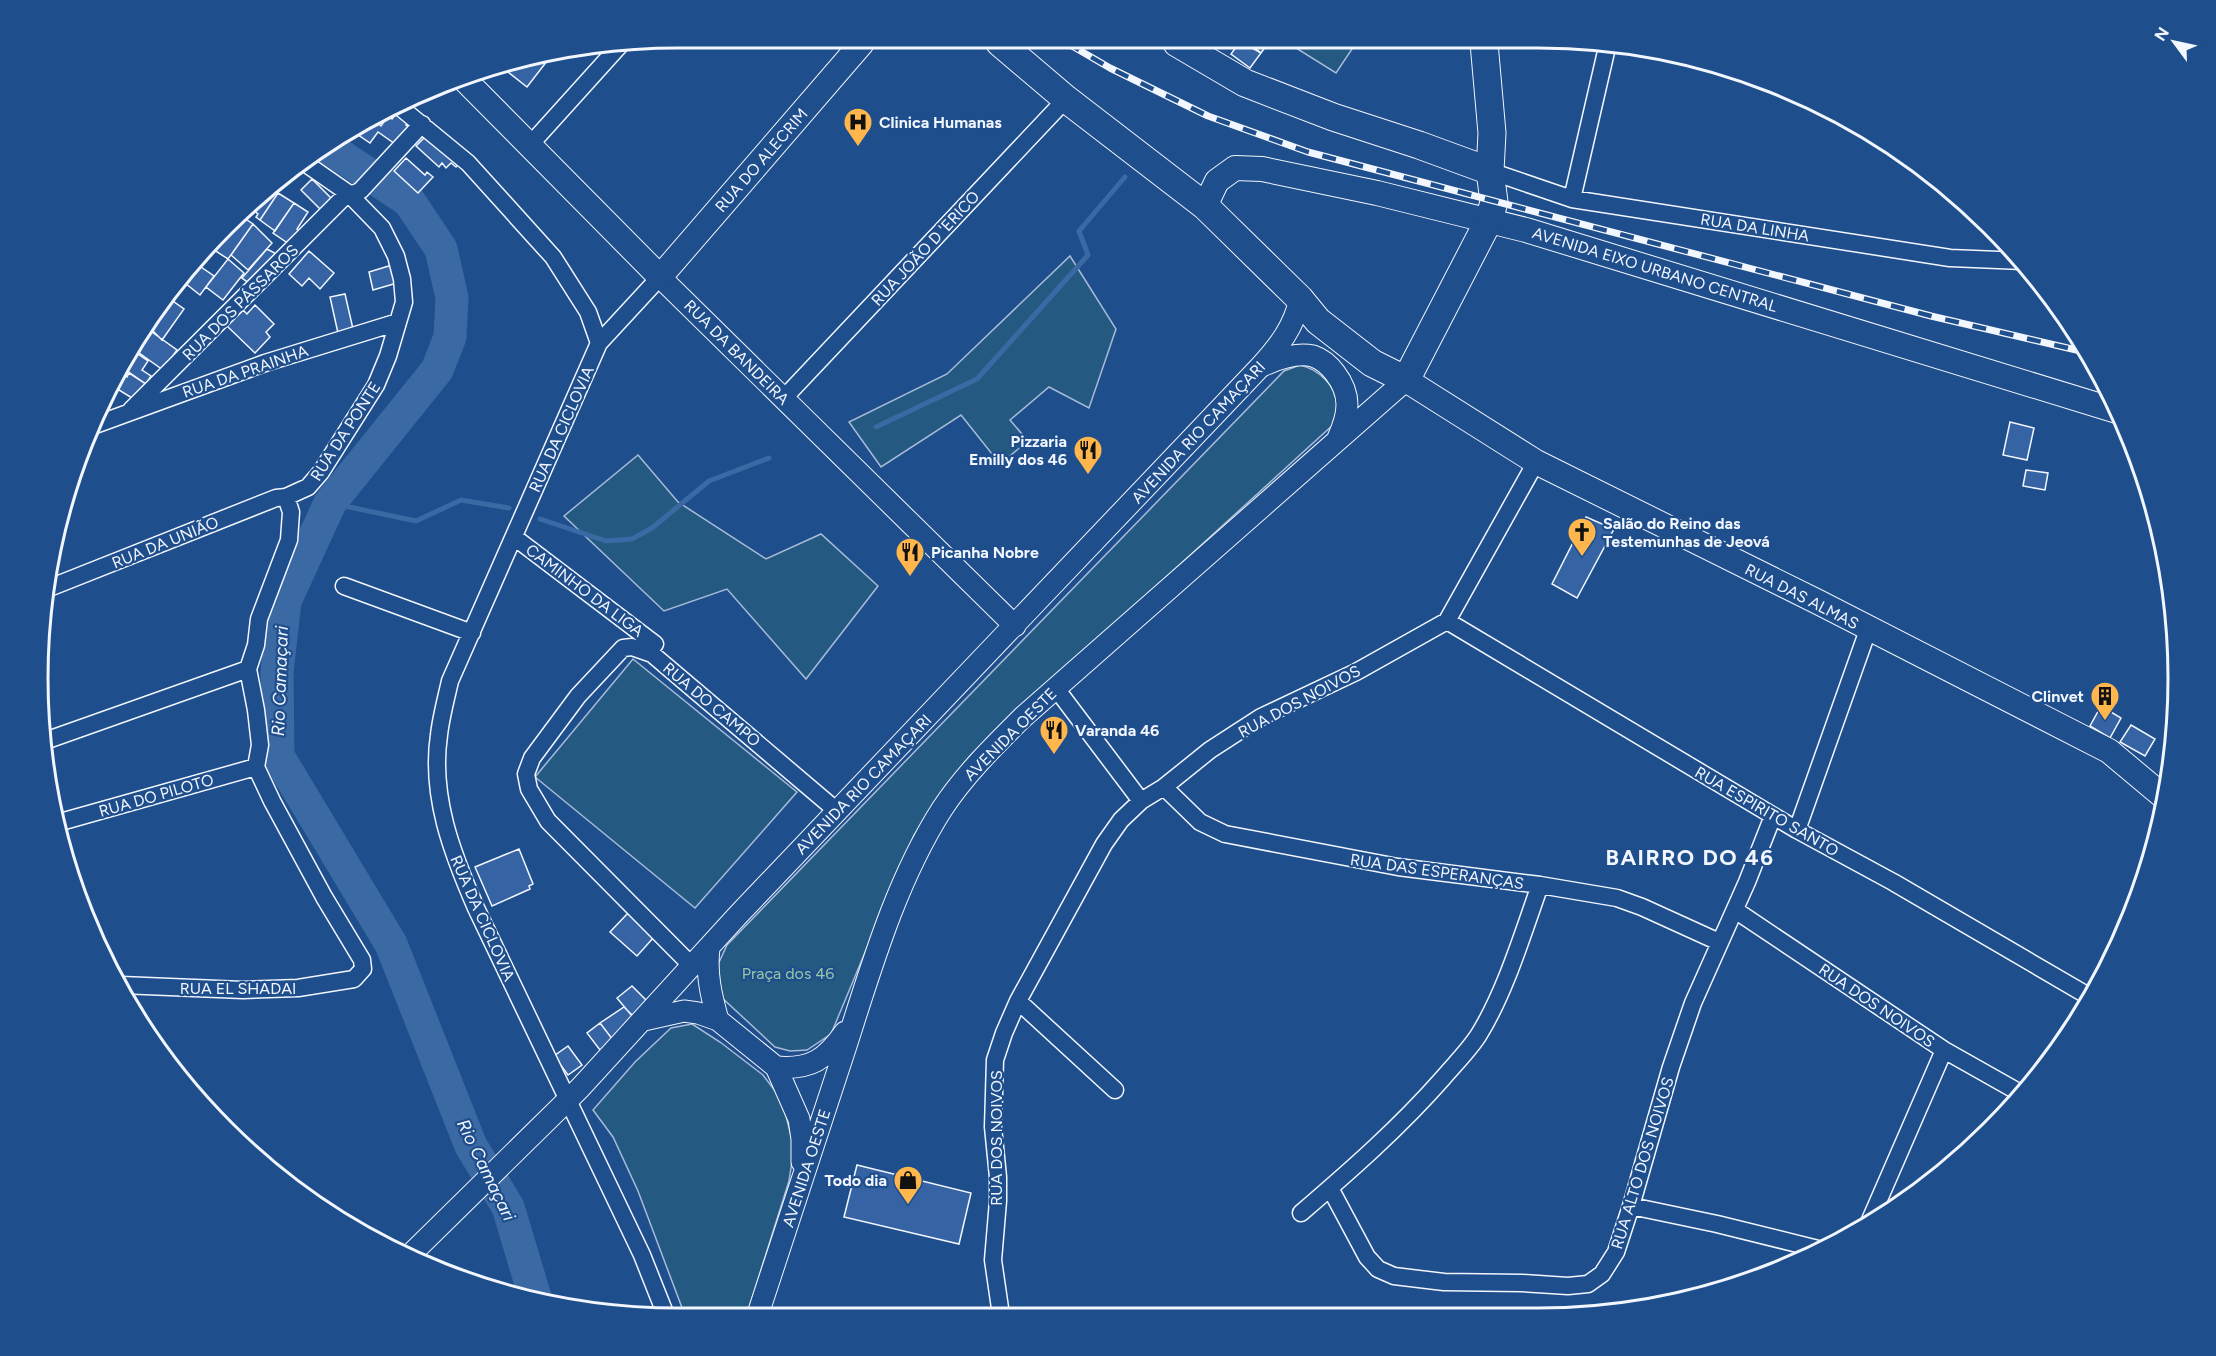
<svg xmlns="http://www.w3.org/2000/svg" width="2216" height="1356" font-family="Figtree,sans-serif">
<rect width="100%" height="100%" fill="#1f4e8c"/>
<path fill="#245a82" stroke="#a8bbd7" stroke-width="1.5" d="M 1288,43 L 1356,43 L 1336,73 Z
M 1070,256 L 1116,329 L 1089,408 L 1049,387 L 1010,420 L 1028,441 L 1000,464 L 961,415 L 881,467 L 849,422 L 947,374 Z
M 1300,365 C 1318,369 1335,385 1339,404 C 1340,410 1337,418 1335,423 L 969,757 L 914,835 L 831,1034 L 807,1050 L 790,1051 L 775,1047 L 719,995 L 715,971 L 727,945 L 1284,371 Z
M 638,455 L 678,502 L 766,559 L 821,534 L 878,586 L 806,679 L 727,589 L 664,611 L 564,516 Z
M 633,659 L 797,792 L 695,908 L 535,777 Z
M 692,1024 L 720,1042 L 763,1075 L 782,1100 L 794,1148 L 789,1181 L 747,1314 L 684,1313 L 638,1191 L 613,1137 L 593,1110 L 635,1062 L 671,1028 Z"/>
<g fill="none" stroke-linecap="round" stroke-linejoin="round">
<path stroke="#3b69a3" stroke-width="5" d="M 876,427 L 977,379 L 1088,255 L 1079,231 L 1125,177
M 330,503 L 416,521 L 461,500 L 509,508
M 540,519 L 606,541 L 632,539 L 652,528 L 709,481 L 769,458"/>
<path stroke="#3b69a3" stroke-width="33" d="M 326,146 L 409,201 L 441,249 L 452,298 L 450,337 L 437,370 L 330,503 L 285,601 L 277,672 L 278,756 L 391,944 L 471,1146 L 508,1207 L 535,1297"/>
</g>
<path fill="#3563a3" stroke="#f2f6ff" stroke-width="1.5" d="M 1239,43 L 1243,43 L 1251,48 L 1252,46 L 1261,53 L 1250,68 L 1231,54 Z
M 1243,43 L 1268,43 L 1261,53 Z
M 554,52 L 527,87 L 499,65 Z
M 399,110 L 411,119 L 406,125 L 411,128 L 398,146 L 378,132 L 370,143 L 351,130 L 371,118 L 381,126 L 388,116 L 392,119 Z
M 424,138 L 460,162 L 456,167 L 451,163 L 446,168 L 442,163 L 439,167 L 416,146 Z
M 406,158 L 425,175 L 427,172 L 433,177 L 418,193 L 394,171 Z
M 312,179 L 332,199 L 321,210 L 301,190 Z
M 269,187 L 267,190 L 272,193 L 274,190 L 278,193 L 260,220 L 256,217 L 258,214 L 253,210 L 251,213 L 244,208 Z
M 278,193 L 294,203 L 275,231 L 260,220 Z
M 294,203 L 308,212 L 297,229 L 301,232 L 292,246 L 273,233 Z
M 238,214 L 253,224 L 228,259 L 211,248 L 229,222 Z
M 253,224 L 272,243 L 248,270 L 231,255 Z
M 209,245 L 212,246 L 185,283 L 180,280 Z
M 267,249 L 282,257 L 253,286 L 242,278 Z
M 309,251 L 334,273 L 320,289 L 309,278 L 302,286 L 289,274 Z
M 228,259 L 244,273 L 223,300 L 206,287 Z
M 198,265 L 214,276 L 200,295 L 185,283 Z
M 392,265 L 397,283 L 373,290 L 369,272 Z
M 345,294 L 353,329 L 338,333 L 330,297 Z
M 170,299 L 184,309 L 162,340 L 150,328 Z
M 255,305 L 274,324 L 266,332 L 270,337 L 255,353 L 227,326 L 243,310 L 247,314 Z
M 149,330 L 177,350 L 163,370 L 135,350 Z
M 132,350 L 148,361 L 142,370 L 151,376 L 146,384 L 123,368 Z
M 120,373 L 127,377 L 129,373 L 146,384 L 132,398 L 114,387 Z
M 2010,422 L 2034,428 L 2027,460 L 2003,455 Z
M 2026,470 L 2048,473 L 2045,490 L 2023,486 Z
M 1586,517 L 1614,529 L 1577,598 L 1552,584 Z
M 2101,706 L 2121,718 L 2110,738 L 2090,726 Z
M 2131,725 L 2155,739 L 2145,756 L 2120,742 Z
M 519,849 L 533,884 L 529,886 L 530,889 L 492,906 L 475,867 Z
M 628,913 L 654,937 L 637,956 L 610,932 Z
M 632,986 L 648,1002 L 632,1016 L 617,998 Z
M 624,1007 L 635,1018 L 613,1040 L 600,1023 Z
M 600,1023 L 613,1040 L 600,1050 L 587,1033 Z
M 568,1046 L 582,1065 L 568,1075 L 554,1056 Z
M 857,1165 L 971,1193 L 959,1244 L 844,1217 Z"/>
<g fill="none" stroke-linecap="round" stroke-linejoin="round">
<g stroke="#f2f6ff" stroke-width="19">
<path id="minor" d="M 395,103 L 468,163 L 553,257 L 588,312 L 599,343
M 529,146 L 622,43
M 1490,171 L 1572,199 L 1950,258 L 2023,261
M 1572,199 L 1608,43
M 660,277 L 599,343 L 450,681 C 446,699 441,717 439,735 C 430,796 452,853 476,908 L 642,1255 L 665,1313
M 784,398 L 1066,99
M 131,410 L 348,193 L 355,194 L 361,190 L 422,124
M 95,425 L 265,363 L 398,322
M 514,537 L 655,644
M 344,586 L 472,633
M 44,590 L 276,498 L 286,497
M 1447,621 L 1797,830 L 1893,882 L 2090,997
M 1055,687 L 1141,801
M 42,742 L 248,669
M 1164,787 L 1200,822 L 1225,834 L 1398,867 L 1540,885 L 1617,898 L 1642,907 L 1719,942
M 57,823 L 256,767
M 1797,830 L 1868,630
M 1735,910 L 1944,1050 L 2022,1094
M 692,966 L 548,821 L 529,789 L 526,774 L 532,758 L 578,696 L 623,648 L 632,647 L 652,654 L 837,811
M 121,985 L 243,990 L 298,988 L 354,979 L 363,969 L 362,960 L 324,897 L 272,801 L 256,767 L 260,745 L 256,710 L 248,669 L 256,645 L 259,619 L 289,540 L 291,512 L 286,497 L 308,487 L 321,472 L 376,385 L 388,356 L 404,302 L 402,279 L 396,256 L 382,228 L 348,193 L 302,161
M 1018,1001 L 1115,1090
M 1330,1188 L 1367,1257 L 1378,1269 L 1394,1276 L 1444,1282 L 1522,1283 L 1568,1286 L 1588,1284 L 1602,1274 L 1616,1252 L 1631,1206 L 1671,1067 L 1693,1003 L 1747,882 L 1773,816
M 1631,1206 L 1717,1224 L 1818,1249
M 1301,1213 C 1351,1170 1399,1128 1443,1078 C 1455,1064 1468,1051 1478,1036 C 1505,993 1523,933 1540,885
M 1867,1227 L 1944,1050
M 1001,1315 L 993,1260 L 998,1201 L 998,1177 L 993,1127 L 995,1060 L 1004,1033 L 1018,1001 L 1104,844 L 1121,820 L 1141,801 L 1164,787 L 1210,750 L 1261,717 L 1356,672 L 1447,621 L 1536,462"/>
</g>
<g stroke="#f2f6ff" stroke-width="23">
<path id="tertiary" d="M 660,277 L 1015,626
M 1262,366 C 1277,359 1296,352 1313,356 C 1322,359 1329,365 1335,373 C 1352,395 1349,414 1338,438
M 709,948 C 706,974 711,995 718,1020
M 644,1020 L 684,1011 L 698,1013 L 718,1020 L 776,1067 L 799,1119 L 802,1139 L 802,1162
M 776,1067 C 811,1070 826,1059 845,1032
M 409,1256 L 580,1088 L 739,914 L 1260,367 C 1279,346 1294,327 1300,299
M 758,1314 C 787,1226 816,1138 845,1049 C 871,968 896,881 942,809 C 965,774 994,746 1023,717 L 1406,380"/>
</g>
<g stroke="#f2f6ff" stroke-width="26">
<path id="secondary" d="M 461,76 L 660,277 L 862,43
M 1205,206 L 1217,181 L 1235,168 L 1262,169 L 1377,193 L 1526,230 L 2117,411
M 1406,380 L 1536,462 L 1818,602 L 2109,751 L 2164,797"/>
</g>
<g stroke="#f2f6ff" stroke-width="29">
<path id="primary" d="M 1000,43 L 1066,99 L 1205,206 L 1300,299 L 1318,321 L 1372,363 L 1406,380 L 1489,220 L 1494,202 L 1490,171 L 1492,133 L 1484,43
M 1177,43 L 1245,83 L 1333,117 L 1419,145 L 1490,171"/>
</g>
<use href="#minor" stroke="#1f4e8c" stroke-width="16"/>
<use href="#tertiary" stroke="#1f4e8c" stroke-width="21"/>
<use href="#secondary" stroke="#1f4e8c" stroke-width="24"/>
<use href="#primary" stroke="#1f4e8c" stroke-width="27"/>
<g stroke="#f2f6ff" stroke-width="7">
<path id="rail" d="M 1067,43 L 1110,68 L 1208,116 L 1308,152 L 1931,316 L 2089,353"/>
</g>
<use href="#rail" stroke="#1f4e8c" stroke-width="4.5" stroke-dasharray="14" stroke-linecap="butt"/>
</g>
<defs>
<g id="hospital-pin" transform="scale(1.5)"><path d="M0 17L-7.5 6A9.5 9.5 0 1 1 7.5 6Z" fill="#ffb74d" stroke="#1f4e8c"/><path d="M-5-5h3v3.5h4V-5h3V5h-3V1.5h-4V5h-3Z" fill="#111"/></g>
<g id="restaurant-pin" transform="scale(1.5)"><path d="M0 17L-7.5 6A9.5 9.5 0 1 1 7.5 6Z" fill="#ffb74d" stroke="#1f4e8c"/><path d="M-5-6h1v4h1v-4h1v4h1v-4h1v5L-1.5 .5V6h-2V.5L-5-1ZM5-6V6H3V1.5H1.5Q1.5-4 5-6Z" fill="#111"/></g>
<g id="church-pin" transform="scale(1.5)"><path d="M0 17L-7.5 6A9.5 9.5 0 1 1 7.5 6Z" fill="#ffb74d" stroke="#1f4e8c"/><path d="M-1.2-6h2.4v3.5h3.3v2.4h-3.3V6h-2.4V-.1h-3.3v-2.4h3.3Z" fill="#111"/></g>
<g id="building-pin" transform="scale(1.5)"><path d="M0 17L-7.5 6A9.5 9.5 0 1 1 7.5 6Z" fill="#ffb74d" stroke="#1f4e8c"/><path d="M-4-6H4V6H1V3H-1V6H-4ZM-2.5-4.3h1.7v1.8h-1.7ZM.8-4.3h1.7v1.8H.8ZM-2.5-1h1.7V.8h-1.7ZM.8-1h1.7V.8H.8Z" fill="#111"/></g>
<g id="shop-pin" transform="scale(1.5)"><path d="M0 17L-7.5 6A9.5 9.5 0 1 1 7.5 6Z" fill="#ffb74d" stroke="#1f4e8c"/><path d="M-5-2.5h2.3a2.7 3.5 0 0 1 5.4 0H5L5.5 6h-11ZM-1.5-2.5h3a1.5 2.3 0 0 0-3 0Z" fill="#111"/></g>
</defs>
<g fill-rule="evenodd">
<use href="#hospital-pin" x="858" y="122"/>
<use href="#restaurant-pin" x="1088" y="450"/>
<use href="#church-pin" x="1582" y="532"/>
<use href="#restaurant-pin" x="910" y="552"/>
<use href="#building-pin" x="2105" y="696"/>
<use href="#restaurant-pin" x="1054" y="730"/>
<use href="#shop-pin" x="908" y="1180"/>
</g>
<g text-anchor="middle" stroke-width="4.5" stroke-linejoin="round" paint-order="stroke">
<g font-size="16" font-weight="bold" fill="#f2f6ff" stroke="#1f4e8c" text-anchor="start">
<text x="879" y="128">Clinica Humanas</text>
<text x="1067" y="447" text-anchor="end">Pizzaria<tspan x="1067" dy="18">Emilly dos 46</tspan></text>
<text x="1603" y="529">Salão do Reino das<tspan x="1603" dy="18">Testemunhas de Jeová</tspan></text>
<text x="931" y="558">Picanha Nobre</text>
<text x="2084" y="702" text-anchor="end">Clinvet</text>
<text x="1075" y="736">Varanda 46</text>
<text x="887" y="1186" text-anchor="end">Todo dia</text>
</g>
<g font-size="16" fill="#f2f6ff" stroke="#1f4e8c">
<text transform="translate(761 160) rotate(-49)" y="6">RUA DO ALECRIM</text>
<text transform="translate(1755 227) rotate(9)" y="6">RUA DA LINHA</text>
<text transform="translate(925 248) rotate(-47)" y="6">RUA JOÃO D 'ERICO</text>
<text transform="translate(1655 269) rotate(17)" y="6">AVENIDA EIXO URBANO CENTRAL</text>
<text transform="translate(240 302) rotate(-45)" y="6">RUA DOS PÁSSAROS</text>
<text transform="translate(737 352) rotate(45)" y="6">RUA DA BANDEIRA</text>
<text transform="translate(245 371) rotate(-19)" y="6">RUA DA PRAINHA</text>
<text transform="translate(561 429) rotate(-66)" y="6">RUA DA CICLOVIA</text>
<text transform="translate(345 431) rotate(-57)" y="6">RUA DA PONTE</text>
<text transform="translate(1198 432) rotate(-47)" y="6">AVENIDA RIO CAMAÇARI</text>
<text transform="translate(165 542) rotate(-22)" y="6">RUA DA UNIÃO</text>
<text transform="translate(585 590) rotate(37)" y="6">CAMINHO DA LIGA</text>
<text transform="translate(1802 596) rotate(27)" y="6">RUA DAS ALMAS</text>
<text transform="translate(1299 701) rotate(-28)" y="6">RUA DOS NOIVOS</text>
<text transform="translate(712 704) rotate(40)" y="6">RUA DO CAMPO</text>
<text transform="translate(1010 734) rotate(-45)" y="6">AVENIDA OESTE</text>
<text transform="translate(863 784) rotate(-46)" y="6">AVENIDA RIO CAMAÇARI</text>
<text transform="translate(156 795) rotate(-16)" y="6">RUA DO PILOTO</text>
<text transform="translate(1767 811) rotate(30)" y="6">RUA ESPIRITO SANTO</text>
<text transform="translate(1437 871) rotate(8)" y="6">RUA DAS ESPERANÇAS</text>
<text transform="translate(483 918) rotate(66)" y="6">RUA DA CICLOVIA</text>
<text x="238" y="994">RUA EL SHADAI</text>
<text transform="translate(1877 1005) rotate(34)" y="6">RUA DOS NOIVOS</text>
<text transform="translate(996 1138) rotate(-90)" y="6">RUA DOS NOIVOS</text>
<text transform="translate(1642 1163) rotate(-73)" y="6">RUA ALTO DOS NOIVOS</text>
<text transform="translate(806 1168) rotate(-72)" y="6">AVENIDA OESTE</text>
</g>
<g font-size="16" fill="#97c8a6" stroke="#1f4e8c">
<text x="788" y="979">Praça dos 46</text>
</g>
<g font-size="18" font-style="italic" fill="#f2f6ff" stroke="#1f4e8c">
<text transform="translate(280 681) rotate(-88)" y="6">Rio Camaçari</text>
<text transform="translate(486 1170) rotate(64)" y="6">Rio Camaçari</text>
</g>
<g font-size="22" font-weight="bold" letter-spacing="1.5" fill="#f2f6ff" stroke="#1f4e8c">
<text x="1690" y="865">BAIRRO DO 46</text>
</g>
</g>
<path d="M0 0H2216V1356H0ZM678 48H1538A630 630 0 0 1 2168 678V678A630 630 0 0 1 1538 1308H678A630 630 0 0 1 48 678V678A630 630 0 0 1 678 48Z" fill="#1f4e8c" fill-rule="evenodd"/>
<path fill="none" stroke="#f2f6ff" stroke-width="3" d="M678 48H1538A630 630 0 0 1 2168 678V678A630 630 0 0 1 1538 1308H678A630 630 0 0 1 48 678V678A630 630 0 0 1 678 48Z"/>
<g transform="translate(2174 42) rotate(303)" stroke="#1f4e8c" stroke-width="4.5" paint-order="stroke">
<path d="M0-4.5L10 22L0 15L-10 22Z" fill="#f2f6ff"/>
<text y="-9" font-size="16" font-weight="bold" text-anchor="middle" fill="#f2f6ff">N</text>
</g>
</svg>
